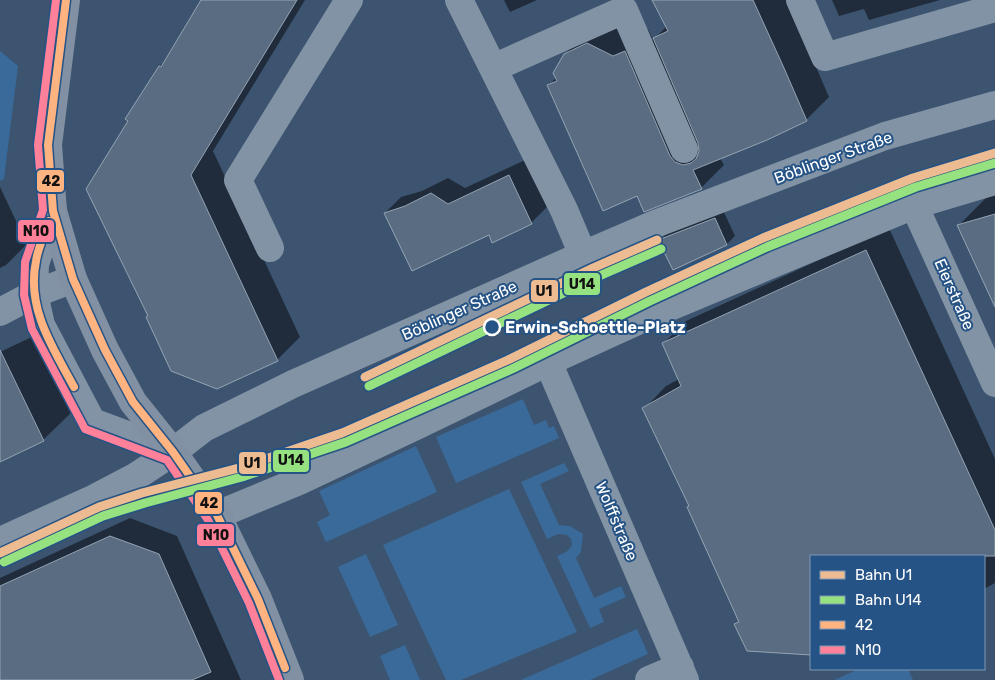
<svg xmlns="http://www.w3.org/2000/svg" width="995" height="680" font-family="Rubik,sans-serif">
<rect width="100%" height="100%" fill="#3c546f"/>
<path fill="#3a6a9a" d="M 0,51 L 18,66 L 4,179 L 0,181 Z
M 523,399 L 534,425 L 546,420 L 549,428 L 554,426 L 559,438 L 456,483 L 436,437 Z
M 416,446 L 437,492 L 326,542 L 317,522 L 330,515 L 319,491 Z
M 564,463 L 569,471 L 540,484 L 559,525 L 570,526 L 583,534 L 581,552 L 576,558 L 594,598 L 621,586 L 626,597 L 599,609 L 604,622 L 590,628 L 557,556 L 566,552 L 572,546 L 571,539 L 567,535 L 558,534 L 547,539 L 521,482 Z
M 509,489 L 577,632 L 461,680 L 446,680 L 383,545 Z
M 366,554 L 398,625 L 370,637 L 338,567 Z
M 637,629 L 648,654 L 590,680 L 521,680 Z
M 405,645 L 420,680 L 390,680 L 380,656 Z
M 859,669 L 908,669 L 913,680 L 834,680 Z"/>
<path fill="#0007" d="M 202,0 L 305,0 L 213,151 L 300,337 L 277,360 L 149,316 L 130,121 L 127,119 L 160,66 L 167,60 Z
M 504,0 L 537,0 L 510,12 Z
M 654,0 L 787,0 L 829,97 L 806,120 L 720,158 L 724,165 L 701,188 L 638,195 L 549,85 L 557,77 L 565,54 L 588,31 L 611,21 L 637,34 L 648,29 L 653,40 L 667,26 Z
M 832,0 L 940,0 L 869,20 L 864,9 L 839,16 Z
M 525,160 L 547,207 L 531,223 L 489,234 L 385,213 L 401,197 L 422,191 L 448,178 L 465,188 Z
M 0,187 L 27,244 L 6,265 L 0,268 Z
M 995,195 L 995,303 L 959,225 L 986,198 Z
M 723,210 L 735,236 L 727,244 L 674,269 L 660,240 L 668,232 Z
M 889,228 L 995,459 L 995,583 L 984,589 L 984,556 L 811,556 L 811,654 L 747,650 L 736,624 L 740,620 L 690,506 L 644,409 L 666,386 L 679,379 L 664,343 L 686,321 Z
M 36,335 L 73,411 L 43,440 L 0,461 L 0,352 Z
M 130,518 L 177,536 L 241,680 L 0,680 L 0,578 Z"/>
<path fill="#596c82" stroke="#95a4b3" d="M 201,0 L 297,0 L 191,175 L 278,361 L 217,389 L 171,371 L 146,317 L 148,316 L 86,189 L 128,121 L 125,119 L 159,66 L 161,67 Z
M 652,0 L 753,0 L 784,68 L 807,121 L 767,140 L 693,170 L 702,189 L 644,212 L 637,196 L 603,211 L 547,85 L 557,81 L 553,73 L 564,54 L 587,43 L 613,56 L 625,51 L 670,156 L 675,162 L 683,165 L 691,163 L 696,159 L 699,151 L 698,143 L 653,38 L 668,31 Z
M 509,175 L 532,224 L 492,243 L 489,235 L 412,271 L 384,213 L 405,206 L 431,193 L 448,204 Z
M 995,214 L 995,307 L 957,225 Z
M 715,218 L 727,245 L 673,270 L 658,240 Z
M 866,250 L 995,530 L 995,556 L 811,556 L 811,655 L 747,651 L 734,624 L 739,622 L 687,507 L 689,506 L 642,408 L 681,386 L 662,343 Z
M 0,350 L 44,441 L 0,462 Z
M 110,536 L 159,554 L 211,672 L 192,680 L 0,680 L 0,586 Z"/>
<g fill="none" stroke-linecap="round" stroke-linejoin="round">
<path stroke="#8293a5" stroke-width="28" d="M 459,0 L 564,210 L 583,255
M 800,0 L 825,57 L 995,8
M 493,68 L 624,10 L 684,149
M 914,205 L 995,383
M 53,211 L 35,264 L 34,294 L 41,325 L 92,422 L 173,452
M 270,248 L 238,180 L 349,0
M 0,312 L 34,294 L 73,279
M 548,362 L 685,680
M 217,515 L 299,481 L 420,424 L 548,362 L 655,313 L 914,205 L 995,181
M 0,541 L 95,498 L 135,477 L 173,452 L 204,428 L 293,384 L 583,255 L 655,224 L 885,136 L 995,105
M 649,680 L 680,667"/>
<path stroke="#8190a2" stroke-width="28" d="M 66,0 L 48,145 L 53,211 L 73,279 L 105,350 L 133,402 L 173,452 L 217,515 L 258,599 L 290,680"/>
<g stroke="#265385" stroke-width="11">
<path id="bus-1" d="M 66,0 L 48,145 L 53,211 L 73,279 L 105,350 L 133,402 L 173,452 L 217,515 L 258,599 L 285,668
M 49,221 C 45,234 38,247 36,261 C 26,308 53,348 74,387"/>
</g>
<g stroke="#265385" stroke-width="11">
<path id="bus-2" d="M 56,0 L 38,145 L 43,210 L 25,262 L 24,295 L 32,329 L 85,429 L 167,460 L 208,520 L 249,603 L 279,680"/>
</g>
<use href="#bus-1" stroke="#ffb380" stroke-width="8"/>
<use href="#bus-2" stroke="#ff8099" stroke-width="8"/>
<g stroke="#265385" stroke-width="12">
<path id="rail-1" d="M 365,377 L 593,268 L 657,240
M 0,553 L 99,507 L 142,493 L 239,468 L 342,433 L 508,360 L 646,292 L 763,238 L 913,178 L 995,153"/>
</g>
<g stroke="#265385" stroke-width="12">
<path id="rail-2" d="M 369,386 L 597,277 L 661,249
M 4,562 L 103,516 L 145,503 L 242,477 L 346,442 L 512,369 L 650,301 L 767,247 L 916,187 L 995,163"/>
</g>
<use href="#rail-1" stroke="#edbb92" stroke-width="9"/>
<use href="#rail-2" stroke="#96e281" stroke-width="9"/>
</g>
<circle fill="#265385" stroke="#fff" stroke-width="2.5" cx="492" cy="327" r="8"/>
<g text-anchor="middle" stroke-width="4" stroke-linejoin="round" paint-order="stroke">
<g font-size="16" fill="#fff" stroke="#265385">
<text transform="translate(833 157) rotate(-20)" y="6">Böblinger Straße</text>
<text transform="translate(955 294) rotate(66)" y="6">Eierstraße</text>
<text transform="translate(459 310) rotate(-24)" y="6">Böblinger Straße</text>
<text transform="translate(617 521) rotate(67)" y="6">Wolffstraße</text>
</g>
<g font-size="16" font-weight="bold" fill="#fff" stroke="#265385" text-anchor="start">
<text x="505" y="333">Erwin-Schoettle-Platz</text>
</g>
</g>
<g stroke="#265385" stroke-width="2">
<rect x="36" y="169" width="29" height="24" rx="5" fill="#ffb380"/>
<rect x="17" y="219" width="38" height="24" rx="5" fill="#ff8099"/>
<rect x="563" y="272" width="38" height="24" rx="5" fill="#96e281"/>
<rect x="530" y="279" width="29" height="24" rx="5" fill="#edbb92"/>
<rect x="272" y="449" width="38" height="24" rx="5" fill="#96e281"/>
<rect x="238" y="451" width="29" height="24" rx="5" fill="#edbb92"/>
<rect x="194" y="491" width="29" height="24" rx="5" fill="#ffb380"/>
<rect x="196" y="523" width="39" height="24" rx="5" fill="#ff8099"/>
</g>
<g font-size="14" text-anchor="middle" font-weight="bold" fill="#111">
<text x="51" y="186">42</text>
<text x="36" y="236">N10</text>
<text x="582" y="289">U14</text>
<text x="544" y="296">U1</text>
<text x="291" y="465">U14</text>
<text x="252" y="468">U1</text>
<text x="209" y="508">42</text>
<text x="216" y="540">N10</text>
</g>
<rect x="810" y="555" width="175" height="115" fill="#265385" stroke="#7d98b6"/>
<rect x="820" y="571" width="25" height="8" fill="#edbb92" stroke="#7d98b6"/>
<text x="855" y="580" font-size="15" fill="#ffffff">Bahn U1</text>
<rect x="820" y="596" width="25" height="8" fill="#96e281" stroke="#7d98b6"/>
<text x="855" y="605" font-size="15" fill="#ffffff">Bahn U14</text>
<rect x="820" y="621" width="25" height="8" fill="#ffb380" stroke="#7d98b6"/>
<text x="855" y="630" font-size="15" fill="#ffffff">42</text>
<rect x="820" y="646" width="25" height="8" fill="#ff8099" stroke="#7d98b6"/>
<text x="855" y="655" font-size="15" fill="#ffffff">N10</text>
</svg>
